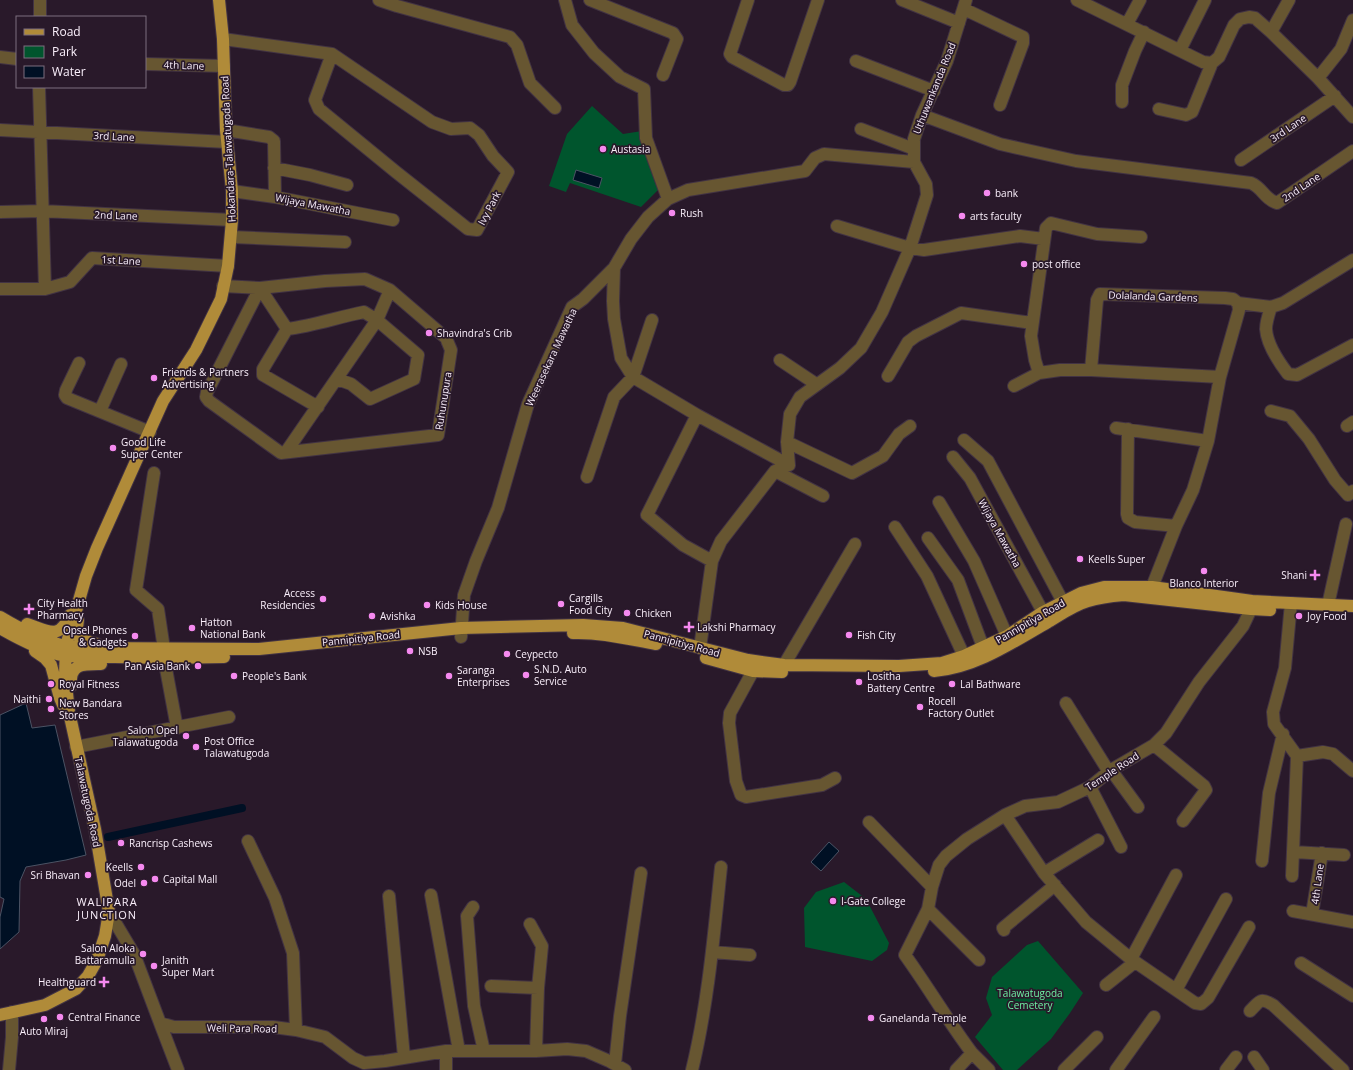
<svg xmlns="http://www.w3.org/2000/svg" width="1353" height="1070" font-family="'Open Sans',sans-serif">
<rect width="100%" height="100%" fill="#29192a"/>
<path fill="#00552d" d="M 592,106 L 623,134 L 642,131 L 662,186 L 641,207 L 570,183 L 566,192 L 549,186 L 567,134 Z
M 844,882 L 866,899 L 889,943 L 887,950 L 872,961 L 805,947 L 804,908 L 816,892 Z
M 1038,941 L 1083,993 L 1070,1013 L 1051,1039 L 1017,1070 L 1003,1070 L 975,1037 L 992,1015 L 986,998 L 992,977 L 1027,945 Z"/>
<path fill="#001024" stroke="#4b5364" d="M 576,170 L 602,178 L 599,188 L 573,180 Z
M 26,703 L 32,728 L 55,725 L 86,855 L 66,860 L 26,867 L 20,881 L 19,932 L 0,949 L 0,917 L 4,899 L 0,897 L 0,715 Z
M 829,842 L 839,851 L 821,871 L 811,862 Z"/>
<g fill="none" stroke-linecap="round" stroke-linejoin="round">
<path stroke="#001024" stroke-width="8" d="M 108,837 L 242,808"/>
<g stroke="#423343" stroke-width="14">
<path id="minor" d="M 379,0 L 397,6 L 510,37 L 517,45 L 530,83 L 555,108
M 565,0 L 572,25 L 594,53 L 620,77 L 644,89 L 646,138 L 668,199
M 590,0 L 673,33 L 677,39 L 663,75
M 748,0 L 730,54 L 732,57 L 784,85 L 788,85 L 790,82 L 818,0
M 902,0 L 959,23
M 1077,0 L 1203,62 L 1212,63 L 1219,57 L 1234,25 L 1240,19 L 1249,17 L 1255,18 L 1271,32 L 1318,78 L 1353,117
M 964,9 L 1023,37 L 1023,43 L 1000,105
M 40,17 L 40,0
M 1127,24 L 1140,0
M 1271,32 L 1289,0
M 223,39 L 332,54 L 432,122 L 451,129 L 470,128 L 479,135 L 493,156 L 508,172 L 477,230 L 468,229 L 396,172 L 319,109 L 315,100 L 332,54
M 1180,50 L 1205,0
M 0,57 L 17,59
M 856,61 L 934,91
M 145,64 L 224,66
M 1318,78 L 1341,49 L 1353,20
M 39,87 L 45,289
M 1122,102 L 1122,85 L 1135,51 L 1144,32
M 1159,109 L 1186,115 L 1192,112 L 1212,63
M 922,115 L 1000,144 L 1076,161 L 1251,183 C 1263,188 1264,199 1277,203 L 1353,151
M 861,129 L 914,149
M 0,130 L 227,142
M 226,130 L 269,137 L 274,141 L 275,197
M 1241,160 L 1335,96
M 274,168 L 310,175 L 347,185
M 232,191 L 275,197 L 393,220
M 0,212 L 42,211 L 232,220
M 837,226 L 910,248 L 924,250 L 1020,236 L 1044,239
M 232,237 L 345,242
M 614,268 L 613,301 L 614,319 L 621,358 L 633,377 L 697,415 L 789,465
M 223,286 L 260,288 L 325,281 L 365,279 L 390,290 L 446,338 L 451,350 L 438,435 L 281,453 L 209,401 L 206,397 L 207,392 L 260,288
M 260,288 L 287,329
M 0,289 L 45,289 L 70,282 L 92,258 L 228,266
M 1238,303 L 1271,307 L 1283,303 L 1353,260
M 1271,307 C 1269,313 1266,322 1266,329 C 1267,345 1278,361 1288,374 L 1297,375 L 1353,345
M 287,329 C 313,326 338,317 364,312 L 377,320 L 418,355 L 414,379 L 370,399 L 351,384 L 337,379
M 287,329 L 263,369 L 263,375 L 318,407
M 780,360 L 816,384
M 79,363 L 66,390 L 65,395 L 67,398 L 150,432
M 1039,373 L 1035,360 L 1031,336 L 1046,228 L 1051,223 L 1097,234 L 1141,237
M 888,376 L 908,342 L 916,336 L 961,313 L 1032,323
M 1014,386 L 1039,373 L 1060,370 L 1091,370
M 100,411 L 121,364
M 1271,411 L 1290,416 L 1309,439 L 1335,480 L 1348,495 L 1353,491
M 697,415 L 647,515 L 683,545 L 712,561
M 1347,426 L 1353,422
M 1116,428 L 1208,441
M 1128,429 L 1127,514 L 1128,518 L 1135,522 L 1176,526
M 964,440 L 988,461 L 1063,602
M 787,442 L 852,473 L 883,456 L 899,434 L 910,426
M 286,452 L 377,320 L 390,290
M 953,457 L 970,478 L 1043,612
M 775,471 L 823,496
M 154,473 L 136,590 L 158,609 L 164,649
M 587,477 L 614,397 L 633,377 L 652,320
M 939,502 L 974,561 L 1007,636
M 895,527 L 927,576 L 964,656
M 928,538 L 958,580 L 983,647
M 1152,587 L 1176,526 L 1193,490 L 1208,441 L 1220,377 L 1239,310 L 1238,303 L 1233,299 L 1225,298 L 1100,294 L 1097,300 L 1091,370 L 1220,377
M 1291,603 L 1285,668 L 1273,712 L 1274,724 L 1297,756
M 1328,605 L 1346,524
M 461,637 L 464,595 L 476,561 L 498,508 L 528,404 L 572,307 L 583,299 L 614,268 L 631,239 L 648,217 L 668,199 L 688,190 L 805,171 L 815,158 L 824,154 L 914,162
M 700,648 L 712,561 L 721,541 L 775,471 L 789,465 L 787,442 L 790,414 L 800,397 L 840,368 L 861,348 L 882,312 L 910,248 L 927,195 L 926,184 L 914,162 L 914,139 L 922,115 L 947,61 L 966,0
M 164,658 L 177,728
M 784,665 L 855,544
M 753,671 L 730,713 L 729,723 L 736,781 L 741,795 L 746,797 L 822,785 L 835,778
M 1066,703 L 1109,772
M 1154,745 L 1204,786 L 1206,790 L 1183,821
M 76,747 L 229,717
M 1297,756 L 1323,752 L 1333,754 L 1353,771
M 1111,770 L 1138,807
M 1090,787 L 1121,847
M 1005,815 L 1044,873 L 1086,922 L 1131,959 L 1195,1003 L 1201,1004 L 1208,998 L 1249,927
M 869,822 L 932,887
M 248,841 L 275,898 L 293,953 L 296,1030
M 1294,852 L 1344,855
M 1262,861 L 1269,793 L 1283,734
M 1044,873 L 1098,840
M 1292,876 L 1297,756
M 431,895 L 459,1051
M 389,896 L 404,1057
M 473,907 L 467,916 L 474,1006 L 484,1051
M 928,909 L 979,960
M 1293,911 L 1353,922
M 109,912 L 134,954 L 160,1023 L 174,1027 L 273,1027 L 296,1030 L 325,1037 L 353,1058 L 364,1063 L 385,1061 L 446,1051 L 536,1051 L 567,1049 L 586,1051 L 609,1061 L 625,1070
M 1312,914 L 1322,853
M 530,924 L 542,946 L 538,988 L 536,1051
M 1004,930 L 1003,928 L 1055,885
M 712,952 L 750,955
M 1131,959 L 1176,875
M 1301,963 L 1353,996
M 1106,985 L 1135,962
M 491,986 L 538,988
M 1176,990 L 1226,899
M 1250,1011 C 1260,1001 1260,997 1273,1005 L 1343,1070
M 160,1023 L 178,1070
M 446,1051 L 446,1070
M 972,1053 C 948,1021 928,987 905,955 L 928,909 L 932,887 L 939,865 L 946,856 L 967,839 L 1005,815 L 1025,806 L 1058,802 L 1090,787 L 1111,770 L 1154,745 L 1166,733 L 1199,682 L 1243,626 L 1251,609 L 1252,601
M 1254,1057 L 1263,1070
M 615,1064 L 620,1016 L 641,873
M 9,1070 L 12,1037 L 12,1012
M 692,1070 C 708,1004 714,934 721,867
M 956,1070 L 972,1053 L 989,1070
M 1064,1070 L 1097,1037
M 1116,1070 L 1154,1017
M 1226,1070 L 1236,1057"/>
</g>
<g stroke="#423343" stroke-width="14">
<path id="major" d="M 0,617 C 20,629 42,641 65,646 C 71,647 77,647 83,648 L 259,649 L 461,628 L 583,625 L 623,628 L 748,660 L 784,665 L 899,666 L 942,663 L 964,656 L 1007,636 L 1043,612 L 1081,593 L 1104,587 L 1152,587 L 1252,601 L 1353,606
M 78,620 C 75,641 79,639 97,644
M 27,624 C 48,631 59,641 70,615
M 0,628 C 19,639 43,651 65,656 L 164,658 L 224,657
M 573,633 C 601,632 628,639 656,644
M 35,651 L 45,658 L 51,665 L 60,698 L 63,705
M 706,658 L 753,671 L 782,672
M 934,671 C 975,668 1013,642 1048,622 C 1061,614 1074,605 1088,601 C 1100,597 1112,596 1124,595 L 1251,609 L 1270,610
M 71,686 C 69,663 83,664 101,664
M 0,1015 L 45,1005 L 76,989 L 88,976 L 97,960 L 105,936 L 109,912 L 95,829 L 69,712 L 65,675 L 66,646 L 86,576 L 97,548 L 163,401 L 196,350 L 221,299 L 228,266 L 232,220 L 232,191 L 226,130 L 223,39 L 219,0"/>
</g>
<use href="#minor" stroke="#675631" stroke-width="12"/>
<use href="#major" stroke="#b08b39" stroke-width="12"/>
</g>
<g fill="#f589ef" stroke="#29192a" stroke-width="1.5">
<circle cx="603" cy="149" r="4"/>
<circle cx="987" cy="193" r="4"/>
<circle cx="672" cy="213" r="4"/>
<circle cx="962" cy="216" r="4"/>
<circle cx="1024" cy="264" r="4"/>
<circle cx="429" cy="333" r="4"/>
<circle cx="154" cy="378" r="4"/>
<circle cx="113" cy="448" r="4"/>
<circle cx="1080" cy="559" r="4"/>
<circle cx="1204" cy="571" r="4"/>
<path d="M1313 569h4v4h4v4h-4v4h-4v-4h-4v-4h4z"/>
<circle cx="323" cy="599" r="4"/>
<circle cx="561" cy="604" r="4"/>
<circle cx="427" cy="605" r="4"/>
<path d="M27 603h4v4h4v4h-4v4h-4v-4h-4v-4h4z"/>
<circle cx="627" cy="613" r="4"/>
<circle cx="372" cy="616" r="4"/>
<circle cx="1299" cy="616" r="4"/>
<path d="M687 621h4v4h4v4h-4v4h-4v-4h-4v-4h4z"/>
<circle cx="192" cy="628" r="4"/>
<circle cx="849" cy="635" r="4"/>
<circle cx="135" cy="636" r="4"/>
<circle cx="410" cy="651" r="4"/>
<circle cx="507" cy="654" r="4"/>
<circle cx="198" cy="666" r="4"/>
<circle cx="526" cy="675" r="4"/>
<circle cx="234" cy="676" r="4"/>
<circle cx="449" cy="676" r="4"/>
<circle cx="859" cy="682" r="4"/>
<circle cx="51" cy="684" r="4"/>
<circle cx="952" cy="684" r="4"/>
<circle cx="49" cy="699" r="4"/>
<circle cx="920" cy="707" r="4"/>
<circle cx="51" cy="709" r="4"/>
<circle cx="186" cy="736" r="4"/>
<circle cx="196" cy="747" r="4"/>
<circle cx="121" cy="843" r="4"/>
<circle cx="141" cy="867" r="4"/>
<circle cx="88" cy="875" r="4"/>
<circle cx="155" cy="879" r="4"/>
<circle cx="144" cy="883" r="4"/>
<circle cx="833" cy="901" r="4"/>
<circle cx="143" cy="954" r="4"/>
<circle cx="154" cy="966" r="4"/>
<path d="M102 976h4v4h4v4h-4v4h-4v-4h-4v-4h4z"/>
<circle cx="60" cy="1017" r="4"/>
<circle cx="871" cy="1018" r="4"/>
<circle cx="44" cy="1019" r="4"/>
</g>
<g text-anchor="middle" stroke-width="3.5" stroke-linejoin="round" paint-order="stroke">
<g font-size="10" fill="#faeffb" stroke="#29192a">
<text transform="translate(184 65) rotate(2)" y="4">4th Lane</text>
<text transform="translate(934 88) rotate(-68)" y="4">Uthuwankanda Road</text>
<text transform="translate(1288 128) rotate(-34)" y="4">3rd Lane</text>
<text transform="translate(114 136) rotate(3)" y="4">3rd Lane</text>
<text transform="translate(228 149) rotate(-93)" y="4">Hokandara-Talawatugoda Road</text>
<text transform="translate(1301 187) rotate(-34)" y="4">2nd Lane</text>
<text transform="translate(313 204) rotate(11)" y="4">Wijaya Mawatha</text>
<text transform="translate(489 208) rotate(-62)" y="4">Ivy Park</text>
<text transform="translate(116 215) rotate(2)" y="4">2nd Lane</text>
<text transform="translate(121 260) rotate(3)" y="4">1st Lane</text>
<text transform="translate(1153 296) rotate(2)" y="4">Dolalanda Gardens</text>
<text transform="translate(551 357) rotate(-65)" y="4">Weerasekara Mawatha</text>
<text transform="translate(443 401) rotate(-81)" y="4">Ruhunupura</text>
<text transform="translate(1000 533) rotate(61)" y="4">Wijaya Mawatha</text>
<text transform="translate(1030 621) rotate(-30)" y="4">Pannipitiya Road</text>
<text transform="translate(361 638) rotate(-6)" y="4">Pannipitiya Road</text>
<text transform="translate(682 643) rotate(15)" y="4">Pannipitiya Road</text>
<text transform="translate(1112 771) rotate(-33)" y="4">Temple Road</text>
<text transform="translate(88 802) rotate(78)" y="4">Talawatugoda Road</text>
<text transform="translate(1317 884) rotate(-82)" y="4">4th Lane</text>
<text transform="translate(242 1028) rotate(1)" y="4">Weli Para Road</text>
</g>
<g font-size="10" fill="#faeffb" stroke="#29192a" text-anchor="start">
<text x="611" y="153">Austasia</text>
<text x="995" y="197">bank</text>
<text x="680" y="217">Rush</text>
<text x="970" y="220">arts faculty</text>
<text x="1032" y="268">post office</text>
<text x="437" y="337">Shavindra's Crib</text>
<text x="162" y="376">Friends &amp; Partners<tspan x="162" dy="12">Advertising</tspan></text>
<text x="121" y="446">Good Life<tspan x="121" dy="12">Super Center</tspan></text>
<text x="1088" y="563">Keells Super</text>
<text x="1307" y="579" text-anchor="end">Shani</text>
<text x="1204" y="587" text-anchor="middle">Blanco Interior</text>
<text x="315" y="597" text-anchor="end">Access<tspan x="315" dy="12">Residencies</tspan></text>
<text x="569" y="602">Cargills<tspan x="569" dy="12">Food City</tspan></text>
<text x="37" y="607">City Health<tspan x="37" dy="12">Pharmacy</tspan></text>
<text x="435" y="609">Kids House</text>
<text x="635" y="617">Chicken</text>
<text x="380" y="620">Avishka</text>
<text x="1307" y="620">Joy Food</text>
<text x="200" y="626">Hatton<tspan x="200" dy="12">National Bank</tspan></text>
<text x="697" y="631">Lakshi Pharmacy</text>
<text x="127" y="634" text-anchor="end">Opsel Phones<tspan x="127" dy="12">&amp; Gadgets</tspan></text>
<text x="857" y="639">Fish City</text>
<text x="418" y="655">NSB</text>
<text x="515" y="658">Ceypecto</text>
<text x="190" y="670" text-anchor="end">Pan Asia Bank</text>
<text x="534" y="673">S.N.D. Auto<tspan x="534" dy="12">Service</tspan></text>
<text x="457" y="674">Saranga<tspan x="457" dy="12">Enterprises</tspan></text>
<text x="242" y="680">People's Bank</text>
<text x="867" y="680">Lositha<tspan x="867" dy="12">Battery Centre</tspan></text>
<text x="59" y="688">Royal Fitness</text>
<text x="960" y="688">Lal Bathware</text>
<text x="41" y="703" text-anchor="end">Naithi</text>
<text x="928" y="705">Rocell<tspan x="928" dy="12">Factory Outlet</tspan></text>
<text x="59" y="707">New Bandara<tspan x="59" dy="12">Stores</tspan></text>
<text x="178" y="734" text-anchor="end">Salon Opel<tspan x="178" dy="12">Talawatugoda</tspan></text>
<text x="204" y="745">Post Office<tspan x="204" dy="12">Talawatugoda</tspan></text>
<text x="129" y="847">Rancrisp Cashews</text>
<text x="133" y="871" text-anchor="end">Keells</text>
<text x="80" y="879" text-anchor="end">Sri Bhavan</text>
<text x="163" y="883">Capital Mall</text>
<text x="136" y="887" text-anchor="end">Odel</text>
<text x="841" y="905">I-Gate College</text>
<text x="135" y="952" text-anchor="end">Salon Aloka<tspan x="135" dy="12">Battaramulla</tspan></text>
<text x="162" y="964">Janith<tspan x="162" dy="12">Super Mart</tspan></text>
<text x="96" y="986" text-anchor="end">Healthguard</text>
<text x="68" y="1021">Central Finance</text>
<text x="879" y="1022">Ganelanda Temple</text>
<text x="44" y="1035" text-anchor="middle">Auto Miraj</text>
</g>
<g font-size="10" fill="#6ff0a4" stroke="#29192a">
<text x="1030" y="997">Talawatugoda<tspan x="1030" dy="12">Cemetery</tspan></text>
</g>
<g font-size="11" letter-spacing="1" fill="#faeffb" stroke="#29192a">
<text x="107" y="906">WALIPARA<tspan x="107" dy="13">JUNCTION</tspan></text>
</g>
</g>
<rect x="16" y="16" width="130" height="72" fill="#29192a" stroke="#7d6f7e"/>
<rect x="24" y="29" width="20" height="6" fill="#b08b39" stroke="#7d6f7e"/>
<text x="52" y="36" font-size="12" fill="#faeffb">Road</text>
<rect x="24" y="46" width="20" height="12" fill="#00552d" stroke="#7d6f7e"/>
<text x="52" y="56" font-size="12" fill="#faeffb">Park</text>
<rect x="24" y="66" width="20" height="12" fill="#001024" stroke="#7d6f7e"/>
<text x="52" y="76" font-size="12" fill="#faeffb">Water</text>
</svg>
